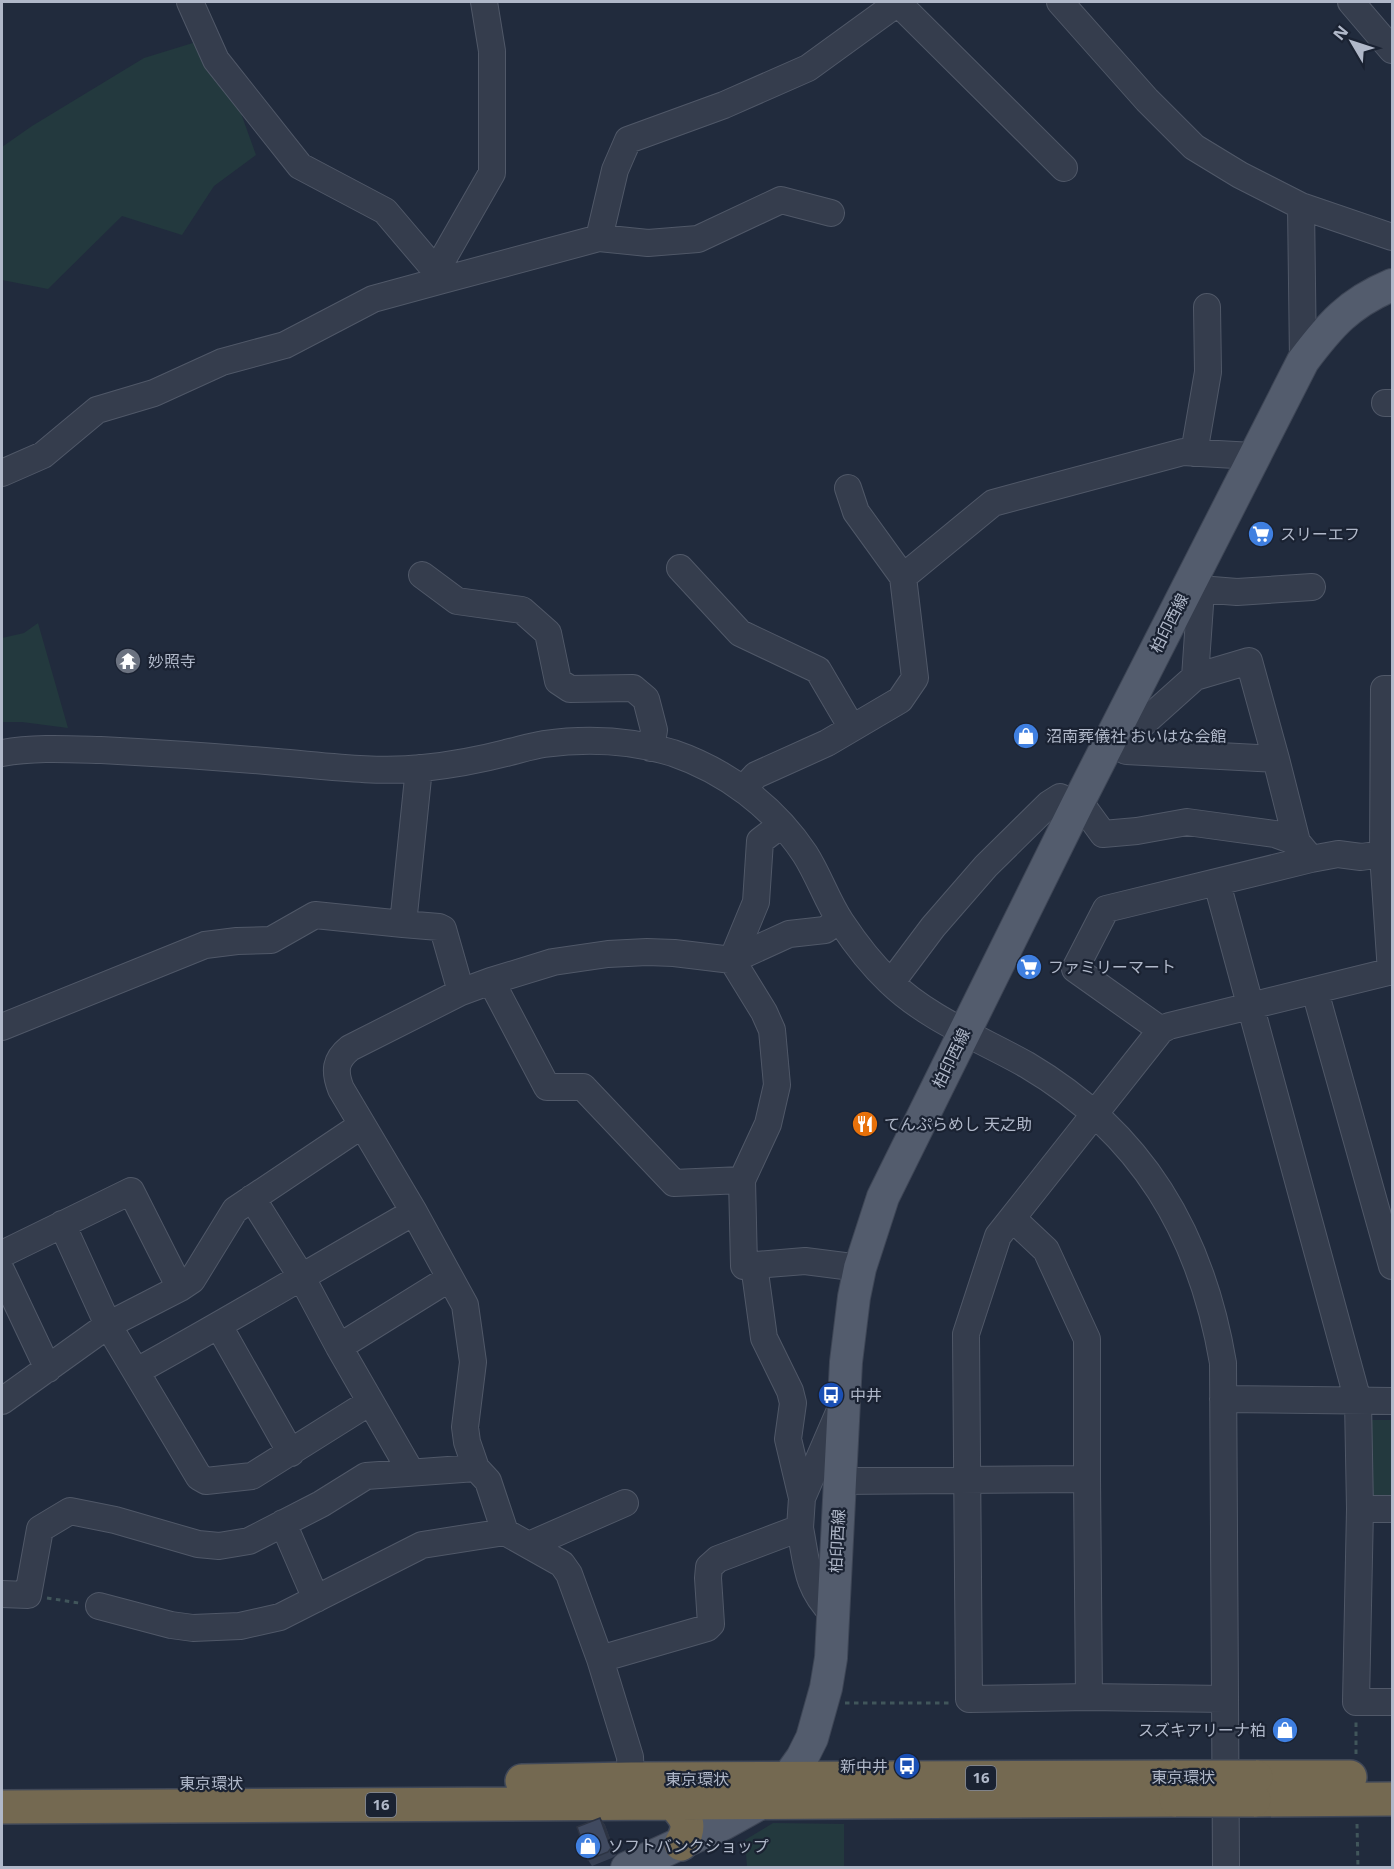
<svg xmlns="http://www.w3.org/2000/svg" width="1394" height="1869" font-family="'Open Sans','Noto Sans JP',sans-serif">
<rect width="100%" height="100%" fill="#212b3d"/>
<path fill="#23393e" d="M 196,42 L 238,105 L 256,155 L 214,186 L 182,235 L 122,216 L 48,289 L 2,280 L 2,147 L 32,126 L 144,58 Z
M 38,623 L 68,728 L 22,722 L 2,722 L 2,638 L 24,633 Z
M 1365,1420 L 1392,1420 L 1392,1502 L 1370,1502 Z
M 773,1823 L 844,1824 L 844,1867 L 747,1867 L 745,1840 Z"/>
<g fill="none" stroke-linecap="round" stroke-linejoin="round">
<g stroke="#505868" stroke-width="28">
<path id="minor" d="M 190,2 L 216,60 L 300,166 L 385,211 L 436,271
M 1060,2 L 1147,100 L 1194,147 L 1240,175 L 1301,206 L 1392,237
M 1351,2 L 1392,50
M 898,3 L 1064,168
M 1301,206 L 1303,361
M 599,238 L 648,243 L 698,239 L 781,200 L 831,213
M 439,281 L 599,238 L 615,170 L 628,140 L 724,105 L 808,68 L 899,2
M 1385,403 L 1392,403
M 1194,453 L 1208,372 L 1207,307
M 2,473 L 43,455 L 97,410 L 154,393 L 222,362 L 285,345 L 373,299 L 439,281 L 436,271 L 492,173 L 492,51 L 484,2
M 848,488 L 856,512 L 903,577
M 680,568 L 740,633 L 818,670 L 852,728
M 422,575 L 457,601 L 522,610 L 548,633 L 558,681 L 570,689 L 633,688 L 646,699 L 654,730 L 651,748
M 1109,742 L 1126,751 L 1276,759 L 1297,842
M 1126,751 L 1128,737 L 1195,677
M 2,753 C 34,747 68,749 101,750 C 160,753 219,757 277,762 C 326,766 375,773 423,768 C 451,765 479,760 506,753 C 519,750 531,746 544,744 C 587,738 631,740 673,753 C 726,771 774,807 805,854 C 819,876 827,901 841,922 C 855,943 871,964 889,981 C 928,1019 981,1039 1027,1065 C 1142,1133 1201,1233 1223,1363 L 1226,1868
M 1276,759 L 1249,661 L 1195,677 L 1200,605 L 1187,588 L 1237,592 L 1312,587
M 419,768 L 403,924 L 439,927 L 443,929 L 461,992
M 743,789 L 756,775 L 827,743 L 900,700 L 915,678 L 903,577 L 993,503 L 1183,452 L 1253,456
M 1217,883 L 1358,1401 L 1360,1509 L 1356,1702 L 1392,1702
M 1391,972 L 1383,854 L 1384,689 L 1392,689
M 491,981 L 547,1087 L 583,1087 L 674,1183 L 742,1180 L 744,1266 L 805,1261 L 860,1268
M 891,983 L 933,927 L 986,866 L 1049,804 L 1060,797 L 1084,808 L 1103,834 L 1137,831 L 1187,822 L 1275,834 L 1297,842 L 1311,859
M 1315,991 L 1392,1266
M 2,1027 L 205,945 L 237,941 L 271,940 L 315,915 L 403,924
M 1161,1030 L 1169,1026 L 1392,971
M 742,1180 L 768,1124 L 777,1085 L 772,1030 L 764,1012 L 732,960 L 756,902 L 760,841 L 781,825
M 252,1198 L 301,1276 L 339,1347 L 411,1472
M 1013,1219 L 1046,1250 L 1087,1339 L 1087,1479
M 62,1224 L 108,1325 L 199,1477 L 206,1481 L 252,1476 L 370,1402
M 2,1254 L 131,1191 L 180,1288
M 754,1265 L 764,1338 L 790,1391 L 793,1403 L 788,1439 L 802,1498 L 800,1528
M 2,1272 L 48,1369
M 219,1326 L 291,1453
M 339,1347 L 450,1278
M 137,1371 C 230,1320 321,1265 414,1212
M 1223,1399 L 1392,1401
M 2,1401 L 108,1325 L 180,1288 L 192,1280 L 235,1210 L 362,1125
M 840,1481 L 1087,1479 L 1089,1697
M 802,1498 L 840,1410
M 1360,1509 L 1392,1509
M 283,1523 L 316,1599
M 529,1545 L 625,1503
M 2,1594 L 28,1595 L 40,1529 L 70,1511 L 115,1520 L 198,1544 L 219,1546 L 249,1541 L 321,1504 L 366,1476 L 476,1468
M 99,1606 L 171,1625 L 193,1628 L 240,1626 L 280,1617 L 422,1545 L 505,1532
M 600,1659 L 707,1628 L 711,1624 L 708,1578 L 709,1567 L 718,1559 L 800,1528 C 807,1564 806,1587 833,1614
M 1224,1699 L 1089,1697 L 969,1699 L 966,1334 L 998,1236 L 1161,1030 L 1075,969 L 1106,909 L 1311,859 L 1338,854 L 1361,857 L 1383,854
M 631,1779 L 630,1757 L 600,1659 L 569,1574 L 562,1564 L 505,1532 L 488,1481 L 476,1468 L 467,1442 L 465,1427 L 473,1362 L 465,1305 L 414,1212 L 341,1089 C 334,1071 335,1060 350,1048 L 461,992 L 491,981 L 553,962 L 608,954 L 647,952 L 674,953 L 732,960 L 789,934 L 825,930 L 839,920"/>
</g>
<g stroke="#3e4656" stroke-width="34">
<path id="major" d="M 627,1868 L 723,1824 L 761,1803 L 787,1779 L 802,1758 L 812,1738 L 826,1688 L 831,1658 L 846,1362 L 854,1297 L 860,1268 L 883,1197 L 1077,805 L 1303,361 C 1330,325 1349,303 1392,285"/>
</g>
<g stroke="#404858" stroke-width="36">
<path id="highway" d="M 1256,1777 L 1350,1777
M 522,1781 L 631,1779 L 1175,1777
M 1254,1800 L 1392,1799
M 673,1803 C 687,1818 692,1825 681,1844
M 2,1807 L 1176,1800"/>
</g>
<path stroke="#41565b" stroke-width="3" stroke-dasharray="4.5 4.5" stroke-linecap="butt" d="M 47,1598 L 79,1603
M 845,1703 L 949,1703
M 1356,1754 L 1356,1722
M 1357,1824 L 1358,1868"/>
<use href="#minor" stroke="#353d4d" stroke-width="26"/>
<use href="#major" stroke="#535c6d" stroke-width="32"/>
<use href="#highway" stroke="#746951" stroke-width="33"/>
<g stroke="#404858" stroke-width="36" stroke-linecap="butt">
<path id="highway-bridge" d="M 1175,1777 L 1256,1777
M 1176,1800 L 1254,1800"/>
</g>
<use href="#highway-bridge" stroke="#746951" stroke-width="33"/>
</g>
<path fill="#374053" d="M 600,1818 L 605,1825 L 616,1855 L 612,1858 L 592,1866 L 588,1860 Z"/>
<path fill="#2d3443" d="M 600,1818 L 605,1825 L 616,1855 L 611,1848 Z"/>
<path fill="#404a60" stroke="#2d3443" stroke-width="1.5" d="M 600,1818 L 611,1848 L 608,1852 L 588,1860 L 577,1827 Z"/>
<defs>
<g id="supermarket-disc" transform="scale(1.35)"><circle r="9.5" fill="#3f7fe0" stroke="#1a2232"/><path d="M-6-5.5h2.5l.6 2H6L4.5 2H-2.5L-4.4-4H-6ZM-1.5 3.2a1.3 1.3 0 1 0 .1 0ZM3 3.2a1.3 1.3 0 1 0 .1 0Z" fill="#fff"/></g>
<g id="temple-disc" transform="scale(1.35)"><circle r="9.5" fill="#6b7280" stroke="#1a2232"/><path d="M0-6L5-2H3V0L6.5 2.5H4V6H1.5V3h-3V6H-4V2.5H-6.5L-3 0V-2H-5Z" fill="#fff"/></g>
<g id="shop-disc" transform="scale(1.35)"><circle r="9.5" fill="#3f7fe0" stroke="#1a2232"/><path d="M-5-2.5h2.3a2.7 3.5 0 0 1 5.4 0H5L5.5 6h-11ZM-1.5-2.5h3a1.5 2.3 0 0 0-3 0Z" fill="#fff"/></g>
<g id="restaurant-disc" transform="scale(1.35)"><circle r="9.5" fill="#e8710a" stroke="#1a2232"/><path d="M-5-6h1v4h1v-4h1v4h1v-4h1v5L-1.5 .5V6h-2V.5L-5-1ZM5-6V6H3V1.5H1.5Q1.5-4 5-6Z" fill="#fff"/></g>
<g id="bus-disc" transform="scale(1.35)"><circle r="9.5" fill="#1a4fb4" stroke="#1a2232"/><path d="M-5-6H5V4H4V6H2V4H-2V6H-4V4H-5ZM-3.5-4V0h7V-4ZM-3.5 1.2v1.5H-2V1.2ZM2 1.2v1.5H3.5V1.2Z" fill="#fff"/></g>
</defs>
<g fill-rule="evenodd">
<use href="#supermarket-disc" x="1261" y="534"/>
<use href="#temple-disc" x="128" y="661"/>
<use href="#shop-disc" x="1026" y="736"/>
<use href="#supermarket-disc" x="1029" y="967"/>
<use href="#restaurant-disc" x="865" y="1124"/>
<use href="#bus-disc" x="831" y="1395"/>
<use href="#shop-disc" x="1285" y="1730"/>
<use href="#bus-disc" x="907" y="1766"/>
<use href="#shop-disc" x="588" y="1846"/>
</g>
<g text-anchor="middle" stroke-width="4.5" stroke-linejoin="round" paint-order="stroke">
<g fill="#1a2232" stroke="#838b9c" stroke-width="1.5">
<rect x="966" y="1766" width="30" height="24" rx="4.5"/>
<rect x="366" y="1793" width="30" height="24" rx="4.5"/>
</g>
<g font-size="15" font-weight="bold" fill="#b0b8c9">
<text x="981" y="1783">16</text>
<text x="381" y="1810">16</text>
</g>
<g font-size="16" fill="#b0b8c9" stroke="#1a2232" text-anchor="start">
<text x="1280" y="540">スリーエフ</text>
<text x="148" y="667">妙照寺</text>
<text x="1046" y="742">沼南葬儀社 おいはな会館</text>
<text x="1048" y="973">ファミリーマート</text>
<text x="884" y="1130">てんぷらめし 天之助</text>
<text x="850" y="1401">中井</text>
<text x="1266" y="1736" text-anchor="end">スズキアリーナ柏</text>
<text x="888" y="1772" text-anchor="end">新中井</text>
<text x="608" y="1852">ソフトバンクショップ</text>
</g>
<g font-size="16" fill="#b0b8c9" stroke="#1a2232">
<text transform="translate(1169 623) rotate(-63)" y="6">柏印西線</text>
<text transform="translate(951 1058) rotate(-64)" y="6">柏印西線</text>
<text transform="translate(837 1541) rotate(-87)" y="6">柏印西線</text>
<text x="1183" y="1783">東京環状</text>
<text x="697" y="1785">東京環状</text>
<text x="211" y="1789">東京環状</text>
</g>
</g>
<rect width="1394" height="1869" fill="none" stroke="#b0b8c9" stroke-width="6"/>
<g transform="translate(1352 42) rotate(309)" stroke="#1a2232" stroke-width="4.5" paint-order="stroke">
<path d="M0-4.5L10 22L0 15L-10 22Z" fill="#b0b8c9"/>
<text y="-9" font-size="16" font-weight="bold" text-anchor="middle" fill="#b0b8c9">N</text>
</g>
</svg>
